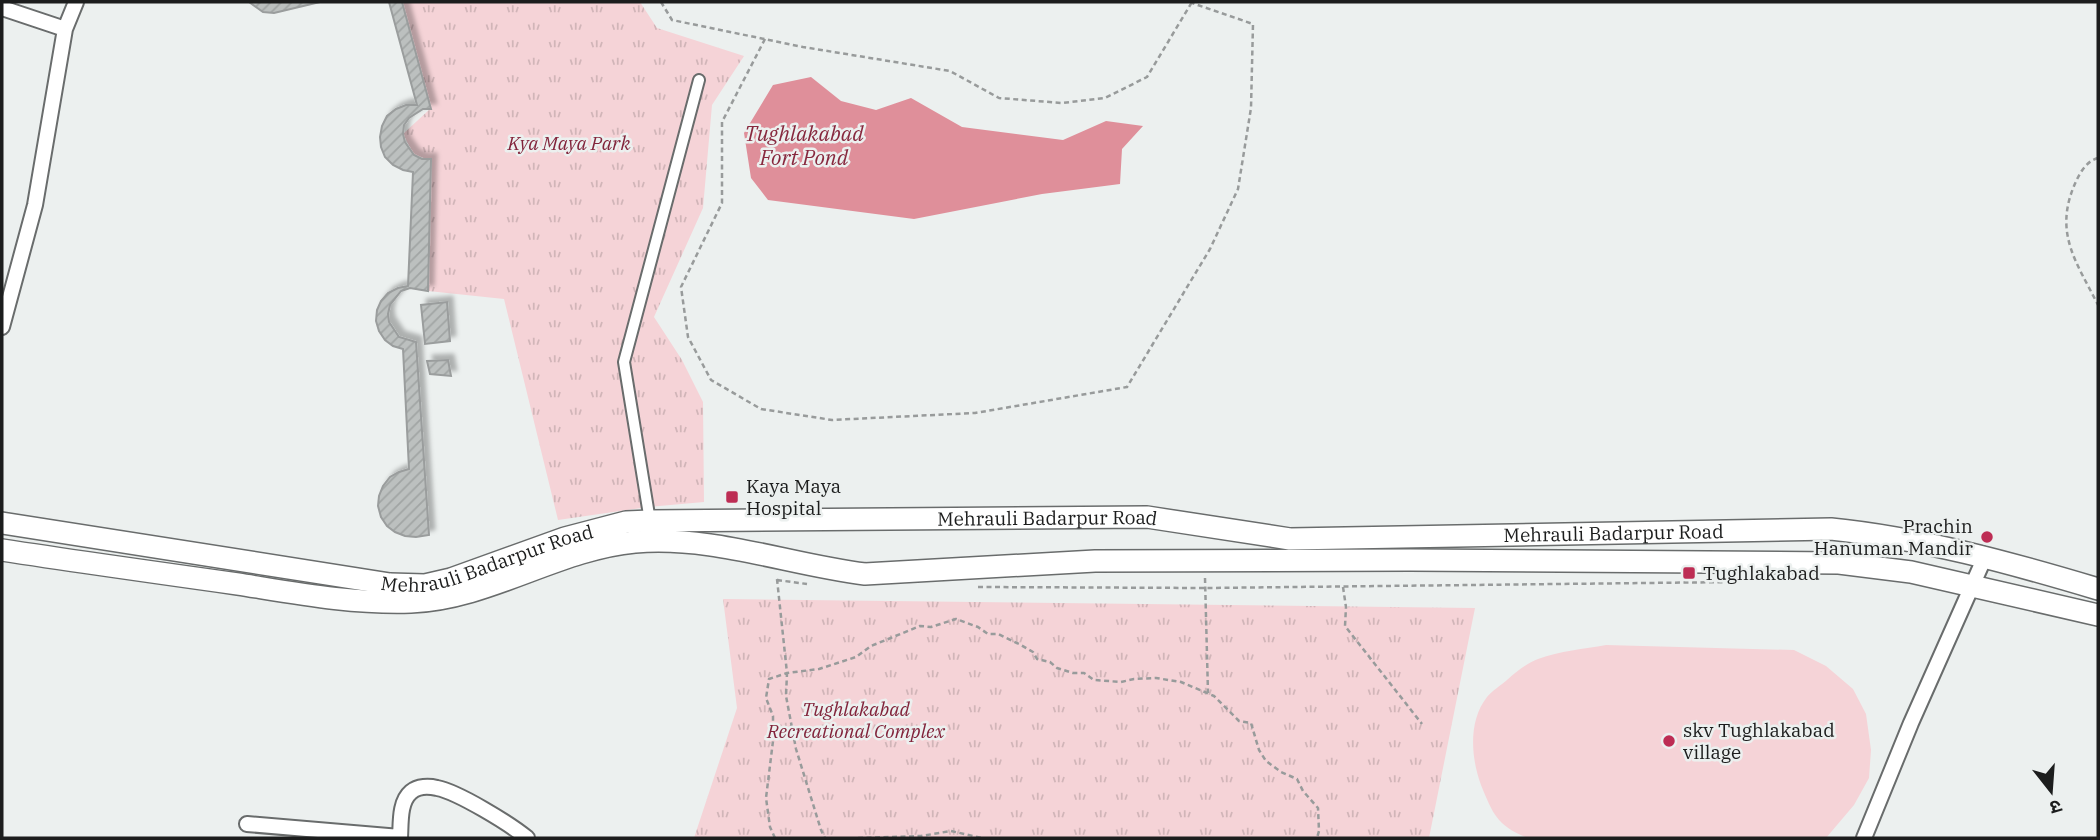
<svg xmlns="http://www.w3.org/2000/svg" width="2100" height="840" font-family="'IBM Plex Serif','Noto Sans Devanagari',serif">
<defs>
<pattern id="park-tufts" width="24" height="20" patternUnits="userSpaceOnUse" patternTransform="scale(1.75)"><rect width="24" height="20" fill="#f5d3d7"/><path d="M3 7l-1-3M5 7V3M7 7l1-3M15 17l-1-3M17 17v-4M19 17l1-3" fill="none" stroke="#d1b5b8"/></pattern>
<pattern id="building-hatch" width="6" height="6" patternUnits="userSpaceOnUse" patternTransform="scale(1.75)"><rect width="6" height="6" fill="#bcc0bf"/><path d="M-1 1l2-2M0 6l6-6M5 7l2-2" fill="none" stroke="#a1a5a4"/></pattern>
<filter id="shadow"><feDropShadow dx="5.5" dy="-5.5" stdDeviation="2" flood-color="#0004"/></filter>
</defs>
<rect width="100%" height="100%" fill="#ecf0ef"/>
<path fill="url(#park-tufts)" d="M 402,2 L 640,2 L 657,28 L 744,56 L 712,105 L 703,208 L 654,317 L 682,360 L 703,402 L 704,502 L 648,507 L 558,520 L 504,299 L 428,291 L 431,160 L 414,155 L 403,134 L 431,108 Z
M 723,599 L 1475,608 L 1429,838 L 694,838 L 737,708 Z"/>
<path fill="#f5d3d7" d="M 1606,645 L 1794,650 L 1826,666 L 1853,689 L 1866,714 L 1871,750 L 1869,778 L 1854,805 L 1826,838 L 1528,838 C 1497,826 1493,814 1481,785 C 1471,758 1468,721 1487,697 C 1492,691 1501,685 1507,680 C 1516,672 1527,663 1538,659 C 1560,651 1584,649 1606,645 Z"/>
<path fill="#df8f9a" d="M 811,77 L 841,101 L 876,110 L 911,98 L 962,127 L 1063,140 L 1106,121 L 1143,126 L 1122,149 L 1120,184 L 1042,194 L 914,219 L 768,200 L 751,178 L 744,133 L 773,85 Z"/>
<path fill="url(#building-hatch)" stroke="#9a9d9d" stroke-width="2" filter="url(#shadow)" d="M 249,2 L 320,2 L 274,13 L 263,12 Z
M 389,2 L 402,2 L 431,109 L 423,109 L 409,118 L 404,125 L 403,134 L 405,142 L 414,155 L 422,159 L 431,159 L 428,291 L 410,288 L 401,291 L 390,305 L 388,314 L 389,322 L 399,337 L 416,342 L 429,535 L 416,537 L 405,536 L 395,532 L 387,526 L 381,517 L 378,506 L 379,496 L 383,486 L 390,477 L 399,472 L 409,469 L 403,349 L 393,346 L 385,340 L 379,331 L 376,321 L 377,310 L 381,301 L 388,293 L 398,288 L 408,286 L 413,172 L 403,170 L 393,165 L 385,157 L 381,147 L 380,137 L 382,126 L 387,116 L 396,109 L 406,105 L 417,105 Z
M 447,302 L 450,341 L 425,344 L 421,305 Z
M 448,360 L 451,376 L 430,374 L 427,361 Z"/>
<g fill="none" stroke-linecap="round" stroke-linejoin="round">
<g stroke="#696c6c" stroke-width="14">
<path id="pedestrian" d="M 650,521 L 624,362 L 699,80"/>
</g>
<g stroke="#696c6c" stroke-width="18">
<path id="minor" d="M 2,8 L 65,29
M 2,327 L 35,205 L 65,29 L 76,2
M 247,824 L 400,837
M 400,838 C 401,824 399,802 411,792 C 418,786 429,786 437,788 C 458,792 510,824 527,838
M 1864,838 L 1911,723 L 1984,559"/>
</g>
<g stroke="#696c6c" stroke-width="24">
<g id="primary">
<path id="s1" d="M 2,523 L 390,584 L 425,585 L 451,579 L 565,538 L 626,522 L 650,521 L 1147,517 L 1290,539 L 1831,529 C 1921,538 2011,563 2098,589"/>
<path d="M 2,550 C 80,562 159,573 238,584 C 295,593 352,604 411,602 C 489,599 558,549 635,542 C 712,535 790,565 865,574 L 1095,561 L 1410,560 L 1839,563 L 1911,572 L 2098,615"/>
</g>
</g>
<path stroke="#989b9b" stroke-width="2.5" stroke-dasharray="5 3.5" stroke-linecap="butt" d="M 661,2 L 672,20 L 803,47 L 950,71 L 999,98 L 1062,103 L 1105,98 L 1147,77 L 1192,2
M 765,39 L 722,122 L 722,203 L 681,287 L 688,337 L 711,380 L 761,409 L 832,420 L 975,413 L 1127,387 L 1210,249 L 1238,189 L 1251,108 L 1253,24 L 1192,3
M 2098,158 C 2086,161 2079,174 2074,186 C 2054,234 2077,263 2098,305
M 1205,578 L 1208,693
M 777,579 L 787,673 L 786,696 L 796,749 L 821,830 L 825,838
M 777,580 L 807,584
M 978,587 L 1206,588 L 1734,582
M 1343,587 L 1346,607 L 1345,626 L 1422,724
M 775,838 L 770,827 L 766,798 L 773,741 L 773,716 L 766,698 L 769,679 L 787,673 L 819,669 L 856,657 L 871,646 L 920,626 L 931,627 L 956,619 L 978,627 L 988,634 L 998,634 L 1021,645 L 1033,652 L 1037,659 L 1050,662 L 1057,668 L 1073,673 L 1084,673 L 1094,680 L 1121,682 L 1134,679 L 1156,678 L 1181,682 L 1214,696 L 1239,721 L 1251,723 L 1259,750 L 1266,761 L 1281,772 L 1297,779 L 1303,791 L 1318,808 L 1319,831 L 1317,838
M 858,838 L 921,836 L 951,831 L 982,838"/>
<use href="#pedestrian" stroke="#fff" stroke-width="10"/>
<use href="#minor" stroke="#fff" stroke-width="14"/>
<use href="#primary" stroke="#fff" stroke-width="21"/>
</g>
<g fill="#bd2d54" stroke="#ecf0ef" stroke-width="2.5">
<rect x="725" y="490" width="14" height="14" rx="3.5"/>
<circle cx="1987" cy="537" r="7"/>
<rect x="1682" y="566" width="14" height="14" rx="3.5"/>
<circle cx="1669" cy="741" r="7"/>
</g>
<g text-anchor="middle" stroke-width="5" stroke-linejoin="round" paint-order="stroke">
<g font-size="19" font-style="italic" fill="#82243b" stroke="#ecf0ef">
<text x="569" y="150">Kya Maya Park</text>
<text x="856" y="716">Tughlakabad<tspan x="856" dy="22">Recreational Complex</tspan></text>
</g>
<g font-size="19" fill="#1c1d1d" stroke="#ecf0ef" text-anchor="start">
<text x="746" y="493">Kaya Maya<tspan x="746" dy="22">Hospital</tspan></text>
<text x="1973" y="533" text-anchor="end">Prachin<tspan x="1973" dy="22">Hanuman Mandir</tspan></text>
<text x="1703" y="580">Tughlakabad</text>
<text x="1683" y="737">skv Tughlakabad<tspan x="1683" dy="22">village</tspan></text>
</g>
<g font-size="19" fill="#1c1d1d" stroke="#ecf0ef">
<text dy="7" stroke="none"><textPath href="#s1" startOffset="1060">Mehrauli Badarpur Road</textPath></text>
<text dy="7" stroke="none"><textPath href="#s1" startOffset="1628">Mehrauli Badarpur Road</textPath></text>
<text dy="7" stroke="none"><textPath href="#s1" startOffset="494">Mehrauli Badarpur Road</textPath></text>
</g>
<g font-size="21" font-style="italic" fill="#87283e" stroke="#ecf0ef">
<text x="804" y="141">Tughlakabad<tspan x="804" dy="24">Fort Pond</tspan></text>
</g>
</g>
<rect width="2100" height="840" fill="none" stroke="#1c1d1d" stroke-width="7"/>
<g transform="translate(2051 791) rotate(163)" stroke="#ecf0ef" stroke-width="5" paint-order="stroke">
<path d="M0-5L12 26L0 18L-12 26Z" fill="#1c1d1d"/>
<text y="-10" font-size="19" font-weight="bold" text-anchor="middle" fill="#1c1d1d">उ</text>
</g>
</svg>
